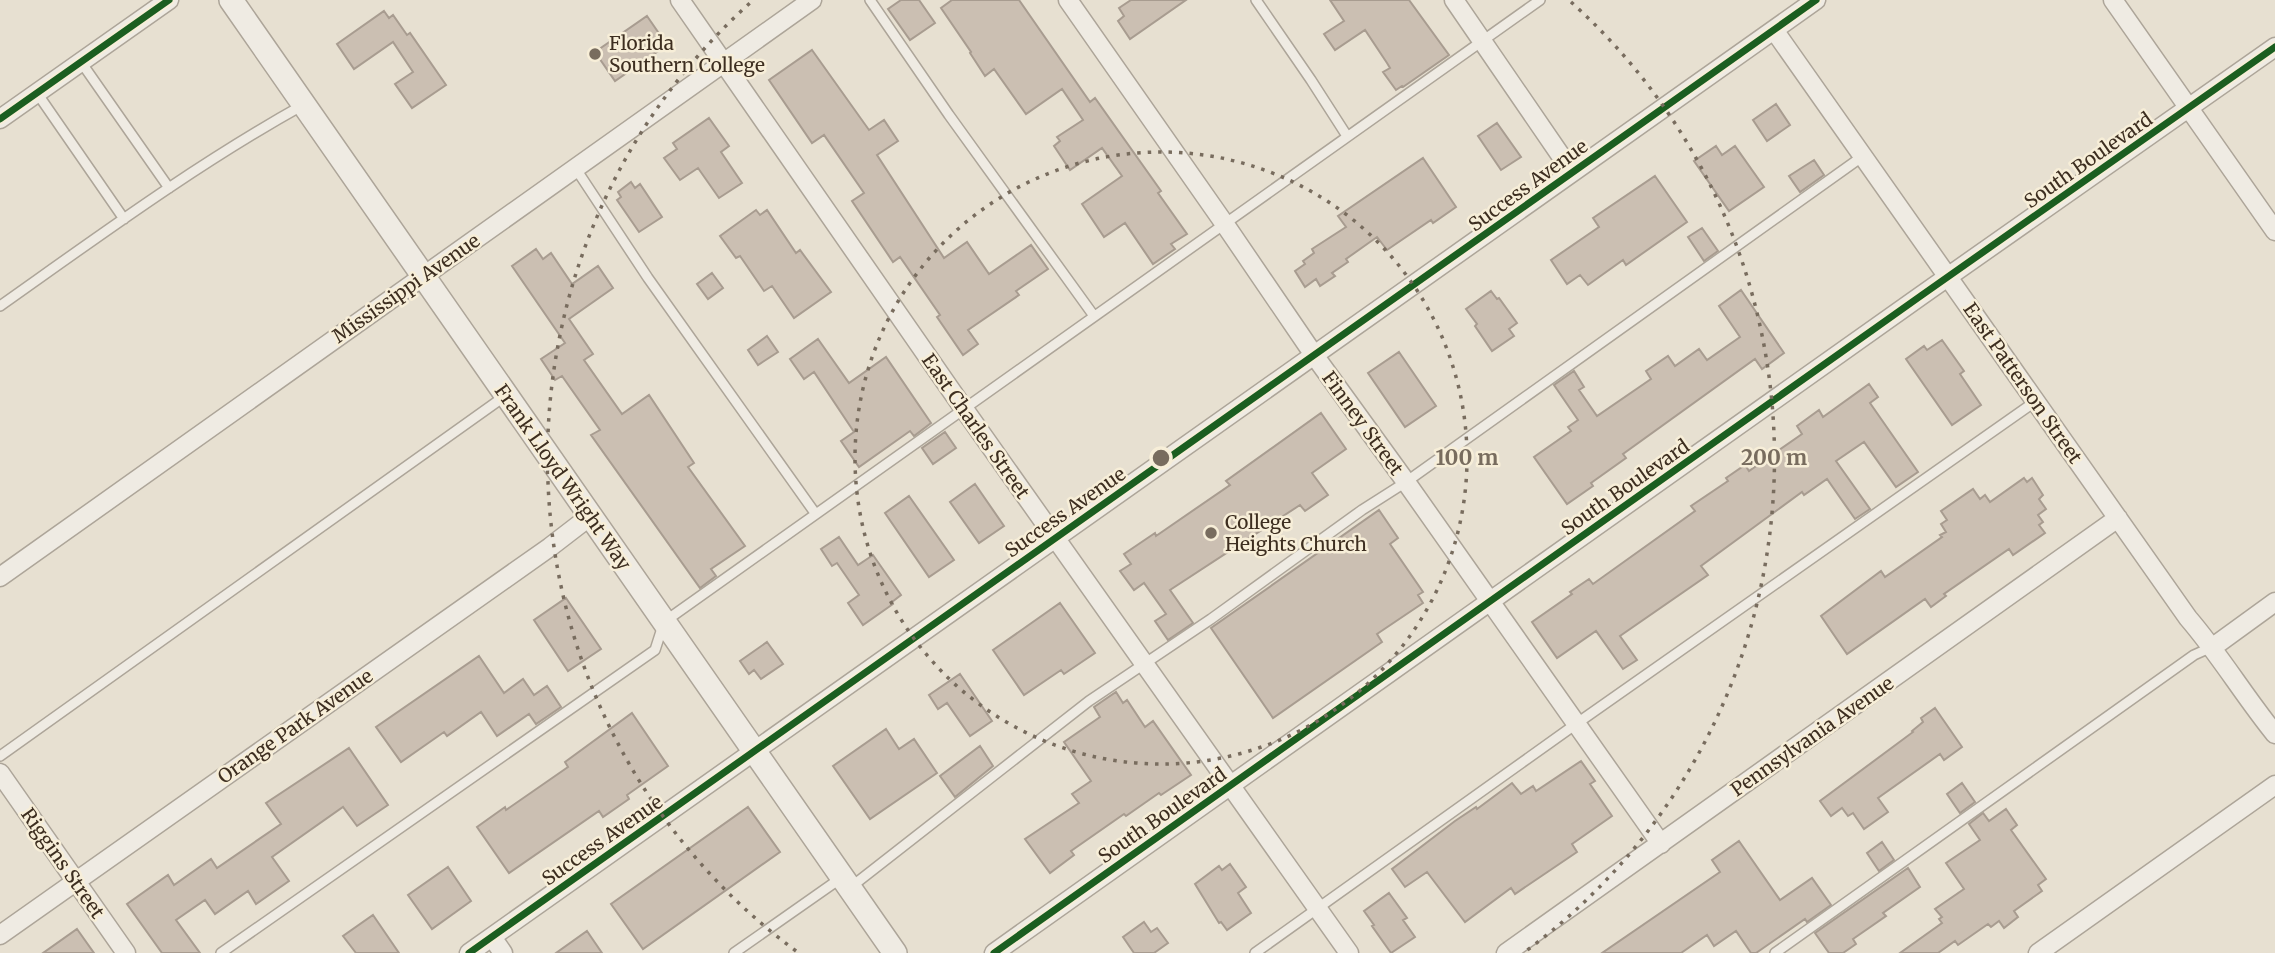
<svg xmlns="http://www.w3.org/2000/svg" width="2275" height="953" font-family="Merriweather,serif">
<rect width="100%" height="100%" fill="#e7e0d1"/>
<path fill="#cbbfb2" stroke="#a89c90" stroke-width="2" d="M 901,0 L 919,0 L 935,23 L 910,40 L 888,9 Z
M 952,0 L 1019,0 L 1090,102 L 1095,98 L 1161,191 L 1158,193 L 1187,234 L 1171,244 L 1175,249 L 1153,264 L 1125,223 L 1104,237 L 1082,204 L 1122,176 L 1102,148 L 1070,170 L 1054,146 L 1060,141 L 1057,137 L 1083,120 L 1062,89 L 1026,114 L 994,69 L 985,76 L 970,53 L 971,52 L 941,8 Z
M 1131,0 L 1186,0 L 1130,39 L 1118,21 L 1124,16 L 1119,8 Z
M 1330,0 L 1409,0 L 1449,55 L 1403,87 L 1402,86 L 1396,90 L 1383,72 L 1390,68 L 1387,63 L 1365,30 L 1335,50 L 1324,34 L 1344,21 Z
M 384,11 L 389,18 L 393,15 L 407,35 L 410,33 L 446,85 L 412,108 L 395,84 L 413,72 L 393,42 L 354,69 L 337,44 Z
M 647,16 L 667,45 L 615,81 L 595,52 Z
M 812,50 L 869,130 L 884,120 L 898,141 L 877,155 L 944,258 L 967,242 L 989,274 L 1031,245 L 1048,269 L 1016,291 L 1019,295 L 968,330 L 978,344 L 963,355 L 937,317 L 940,315 L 900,257 L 893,262 L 852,201 L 864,193 L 824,135 L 812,143 L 769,80 Z
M 1776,104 L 1790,125 L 1767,141 L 1753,120 Z
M 709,118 L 729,146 L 721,152 L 742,183 L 719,198 L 698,168 L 680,180 L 664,158 L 677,149 L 673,143 Z
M 1497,123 L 1521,157 L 1501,170 L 1478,136 Z
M 1716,146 L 1722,155 L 1735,146 L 1764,187 L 1729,211 L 1694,161 Z
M 1423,158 L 1456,207 L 1433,223 L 1431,220 L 1387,250 L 1377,237 L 1346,259 L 1348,262 L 1332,273 L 1335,276 L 1320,286 L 1316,279 L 1305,287 L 1295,271 L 1305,264 L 1303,261 L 1314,253 L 1312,249 L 1346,227 L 1338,216 Z
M 1814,160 L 1824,175 L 1800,192 L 1789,176 Z
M 1655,176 L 1687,222 L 1626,265 L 1623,260 L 1588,285 L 1580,275 L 1567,284 L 1551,260 L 1599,227 L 1593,218 Z
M 631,182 L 635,188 L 640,184 L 662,217 L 639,232 L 617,200 L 621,197 L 618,192 Z
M 756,210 L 760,215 L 767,210 L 796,253 L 800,250 L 831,292 L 794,318 L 772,286 L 764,291 L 740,256 L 736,258 L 720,236 Z
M 1702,228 L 1718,251 L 1704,261 L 1688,237 Z
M 536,249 L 543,259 L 551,253 L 572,284 L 598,266 L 613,288 L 569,319 L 593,354 L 584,360 L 622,414 L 649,395 L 694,463 L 688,467 L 745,546 L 711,569 L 716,576 L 700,588 L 591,435 L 600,430 L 562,376 L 555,380 L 541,359 L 565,343 L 512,266 Z
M 712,273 L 723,288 L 708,299 L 697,284 Z
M 1741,290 L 1784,353 L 1762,369 L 1755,359 L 1623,454 L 1626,458 L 1591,483 L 1593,486 L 1567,504 L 1534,457 L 1571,431 L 1568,427 L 1578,420 L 1554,385 L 1574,371 L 1584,387 L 1579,390 L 1597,416 L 1651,379 L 1646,371 L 1668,356 L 1675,366 L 1699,349 L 1707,360 L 1740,337 L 1719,306 Z
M 1491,291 L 1497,299 L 1499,298 L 1517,323 L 1509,329 L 1514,336 L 1492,351 L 1475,326 L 1477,324 L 1466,309 Z
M 767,336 L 778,352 L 758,365 L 748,350 Z
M 818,339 L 849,383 L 886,357 L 931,423 L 914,436 L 910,431 L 859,467 L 841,441 L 854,432 L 814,372 L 804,379 L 790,359 Z
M 1942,340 L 1964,371 L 1960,374 L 1981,405 L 1952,425 L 1906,359 L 1924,346 L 1927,350 Z
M 1399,352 L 1436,406 L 1405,427 L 1368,373 Z
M 1869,384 L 1878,397 L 1870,403 L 1918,472 L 1896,487 L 1864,442 L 1836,461 L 1870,509 L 1855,519 L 1827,479 L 1804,495 L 1802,492 L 1701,566 L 1708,575 L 1620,636 L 1637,660 L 1623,669 L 1596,631 L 1557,658 L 1532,622 L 1572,594 L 1570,592 L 1589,579 L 1593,584 L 1695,511 L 1691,506 L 1728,481 L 1726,478 L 1745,465 L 1749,471 L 1802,434 L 1797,426 L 1819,410 L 1823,417 Z
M 1321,413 L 1346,449 L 1312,473 L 1328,495 L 1305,511 L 1300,505 L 1170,590 L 1193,623 L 1168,640 L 1155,621 L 1166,614 L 1144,583 L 1134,590 L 1120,571 L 1131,564 L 1124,554 L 1155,533 L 1156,536 L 1230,485 L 1226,481 Z
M 945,432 L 956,448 L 933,464 L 922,448 Z
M 2024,478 L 2027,482 L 2032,478 L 2043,495 L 2039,499 L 2046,509 L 2038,515 L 2043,522 L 2039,525 L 2045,533 L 2013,555 L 2009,549 L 1944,594 L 1946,596 L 1931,607 L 1925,599 L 1847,654 L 1821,616 L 1881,571 L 1885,577 L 1942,537 L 1940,535 L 1946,532 L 1941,524 L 1947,520 L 1941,511 L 1973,489 L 1980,499 L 1985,495 L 1990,502 Z
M 975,484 L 1004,526 L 979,543 L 950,502 Z
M 909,496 L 954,560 L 929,577 L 885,513 Z
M 1379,510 L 1398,538 L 1390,544 L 1423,592 L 1418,595 L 1423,603 L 1377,634 L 1382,642 L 1273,718 L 1211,628 Z
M 839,537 L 858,565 L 873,555 L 901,595 L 892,602 L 893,604 L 863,625 L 848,603 L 859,595 L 837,563 L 832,566 L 821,549 Z
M 566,598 L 601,649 L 568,671 L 534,620 Z
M 1060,603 L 1095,653 L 1064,674 L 1061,670 L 1024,695 L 993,650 Z
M 767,642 L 783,664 L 761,679 L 754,670 L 749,674 L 740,661 Z
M 479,656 L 504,693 L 523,679 L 534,695 L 547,686 L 561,707 L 536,724 L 529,714 L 497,736 L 481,712 L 447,736 L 444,732 L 401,762 L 376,727 Z
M 960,674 L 992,721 L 970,736 L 947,703 L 938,709 L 929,695 Z
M 1116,692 L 1123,703 L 1127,700 L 1145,727 L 1153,721 L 1191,775 L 1161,795 L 1159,793 L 1126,816 L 1124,814 L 1071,851 L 1074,855 L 1050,873 L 1025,839 L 1079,803 L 1072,794 L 1091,781 L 1064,742 L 1100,717 L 1094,707 Z
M 1935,708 L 1962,747 L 1944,760 L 1940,754 L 1878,798 L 1888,812 L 1864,829 L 1853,813 L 1848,816 L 1842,808 L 1831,816 L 1820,801 L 1913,732 L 1912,731 L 1923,722 L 1921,718 Z
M 632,713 L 668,766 L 627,795 L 629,799 L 603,817 L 599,811 L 509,873 L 477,827 L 505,807 L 506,810 L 568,767 L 565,762 Z
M 886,729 L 899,749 L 914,739 L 937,773 L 870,819 L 833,766 Z
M 980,746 L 993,766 L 955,797 L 940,776 Z
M 349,748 L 388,805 L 357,826 L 343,807 L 272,857 L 289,881 L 256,904 L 248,891 L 215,914 L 205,900 L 176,920 L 200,953 L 162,953 L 127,904 L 168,875 L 174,885 L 211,859 L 217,868 L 281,824 L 266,803 Z
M 1581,761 L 1595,781 L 1590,784 L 1612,816 L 1572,844 L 1577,852 L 1515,894 L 1511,888 L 1465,922 L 1427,872 L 1405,887 L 1392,869 L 1455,821 L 1476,807 L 1477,809 L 1512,783 L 1521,794 L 1533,786 L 1536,791 Z
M 1962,783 L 1975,802 L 1960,813 L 1947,794 Z
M 748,807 L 780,852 L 643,949 L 611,904 Z
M 2006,809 L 2017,825 L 2011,830 L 2046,879 L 2038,885 L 2042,891 L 2014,911 L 2018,917 L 2004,928 L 1999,921 L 1991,927 L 1988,924 L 1958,945 L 1955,941 L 1938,953 L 1900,953 L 1942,923 L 1939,919 L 1942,917 L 1935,909 L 1964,889 L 1946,863 L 1980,840 L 1969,824 L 1983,813 L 1989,821 Z
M 1739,841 L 1780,900 L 1812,878 L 1831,905 L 1807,922 L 1805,919 L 1756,953 L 1751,953 L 1736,931 L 1714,946 L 1707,935 L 1681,953 L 1602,953 L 1720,872 L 1712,860 Z
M 1882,842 L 1894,860 L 1879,871 L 1867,853 Z
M 1230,864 L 1246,887 L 1238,893 L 1251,913 L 1227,930 L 1221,922 L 1219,923 L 1195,884 L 1219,866 L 1222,870 Z
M 448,867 L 471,901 L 432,929 L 408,895 Z
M 1908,868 L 1920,887 L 1883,913 L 1886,916 L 1853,939 L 1856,944 L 1843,953 L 1829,953 L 1815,933 Z
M 1389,893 L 1407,918 L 1403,920 L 1415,937 L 1391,953 L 1372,926 L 1374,925 L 1364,911 Z
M 373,915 L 399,953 L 356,953 L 343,936 Z
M 1144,922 L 1151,932 L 1157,928 L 1168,943 L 1154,953 L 1134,953 L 1123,937 Z
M 77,929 L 94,953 L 43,953 Z
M 587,931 L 602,953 L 556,953 Z"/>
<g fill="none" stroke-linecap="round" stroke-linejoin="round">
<g stroke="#ada599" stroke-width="12">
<path id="service" d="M 870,0 L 949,115 L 1094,316
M 1256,0 L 1311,80 L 1347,136
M 81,62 L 169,188
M 37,93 L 124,219
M 576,169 L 648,278 L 815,513
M 0,306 C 99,236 197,164 303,105
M 0,756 L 505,396
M 851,887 L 1089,701 L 1211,619 L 1362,510 L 1406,482 L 1863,156
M 221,953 L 655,650 L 664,622 L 678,612 L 1540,0
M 734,953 L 841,878
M 1255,953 L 1576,724 L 2036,401
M 1775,953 L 2194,655 L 2212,647"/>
</g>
<g stroke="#ada599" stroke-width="21">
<path id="minor" d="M 680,0 L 964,409 L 1349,953
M 1068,0 L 1224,223 L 1314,355 L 1406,482 L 1661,844
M 1454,0 L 1572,172
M 2113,0 L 2275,231
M 1774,30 L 2188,618 C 2220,655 2244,696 2275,734
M 0,119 L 169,0
M 0,577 L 812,0
M 2213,647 L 2275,602
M 0,773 L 126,953
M 0,935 L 550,547 L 589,517
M 492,937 L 503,953
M 469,953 L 1816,0
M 994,953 L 1922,295 L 2275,47
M 1506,953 L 2118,518
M 2038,953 L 2275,785"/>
</g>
<g stroke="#ada599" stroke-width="26">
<path id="tertiary" d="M 231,0 L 895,953"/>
</g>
<use href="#service" stroke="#efebe3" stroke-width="9"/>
<use href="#minor" stroke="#efebe3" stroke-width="18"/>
<use href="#tertiary" stroke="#efebe3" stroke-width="23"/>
<g stroke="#f7eed8" stroke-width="11">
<path id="cycleway" d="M 0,119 L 169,0
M 469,953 L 1816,0
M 994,953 L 1922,295 L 2275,47"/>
</g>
<use href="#cycleway" stroke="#1b5e20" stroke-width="7"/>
</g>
<g fill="none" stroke="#786c5e" stroke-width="3.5" stroke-dasharray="3.5 7">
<circle cx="1161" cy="458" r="306"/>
<path d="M796 951A613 613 0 0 1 751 2M1571 2A613 613 0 0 1 1526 951"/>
</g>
<g fill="#786c5e" stroke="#f7eed8" stroke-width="2.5">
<circle cx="595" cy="54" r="7"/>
<circle cx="1211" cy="533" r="7"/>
</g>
<g text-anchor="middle" stroke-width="5" stroke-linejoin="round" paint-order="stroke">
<g font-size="19" fill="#3d2e20" stroke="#f7eed8" text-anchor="start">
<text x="609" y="50">Florida<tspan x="609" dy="22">Southern College</tspan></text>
<text x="1225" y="529">College<tspan x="1225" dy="22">Heights Church</tspan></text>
</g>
<g font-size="19" fill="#3d2e20" stroke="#f7eed8">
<text transform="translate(2088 160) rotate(-35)" y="7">South Boulevard</text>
<text transform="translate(1528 185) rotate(-36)" y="7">Success Avenue</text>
<text transform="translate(406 288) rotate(-35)" y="7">Mississippi Avenue</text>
<text transform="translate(2023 383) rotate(55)" y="7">East Patterson Street</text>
<text transform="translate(1363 423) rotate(54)" y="7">Finney Street</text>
<text transform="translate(976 426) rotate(55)" y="7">East Charles Street</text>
<text transform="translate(563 477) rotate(55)" y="7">Frank Lloyd Wright Way</text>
<text transform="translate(1625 487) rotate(-35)" y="7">South Boulevard</text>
<text transform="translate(1065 512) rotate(-35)" y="7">Success Avenue</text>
<text transform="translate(295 726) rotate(-35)" y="7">Orange Park Avenue</text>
<text transform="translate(1812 736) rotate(-35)" y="7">Pennsylvania Avenue</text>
<text transform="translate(1162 815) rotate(-35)" y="7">South Boulevard</text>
<text transform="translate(602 840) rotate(-35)" y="7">Success Avenue</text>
<text transform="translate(63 863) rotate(55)" y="7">Riggins Street</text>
</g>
</g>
<circle cx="1161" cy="458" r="10" fill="#786c5e" stroke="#f7eed8" stroke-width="3.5"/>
<g font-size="21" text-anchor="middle" font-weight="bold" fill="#786c5e" stroke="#f7eed8" stroke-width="5" stroke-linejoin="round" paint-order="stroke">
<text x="1467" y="465">100 m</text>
<text x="1774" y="465">200 m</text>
</g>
</svg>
